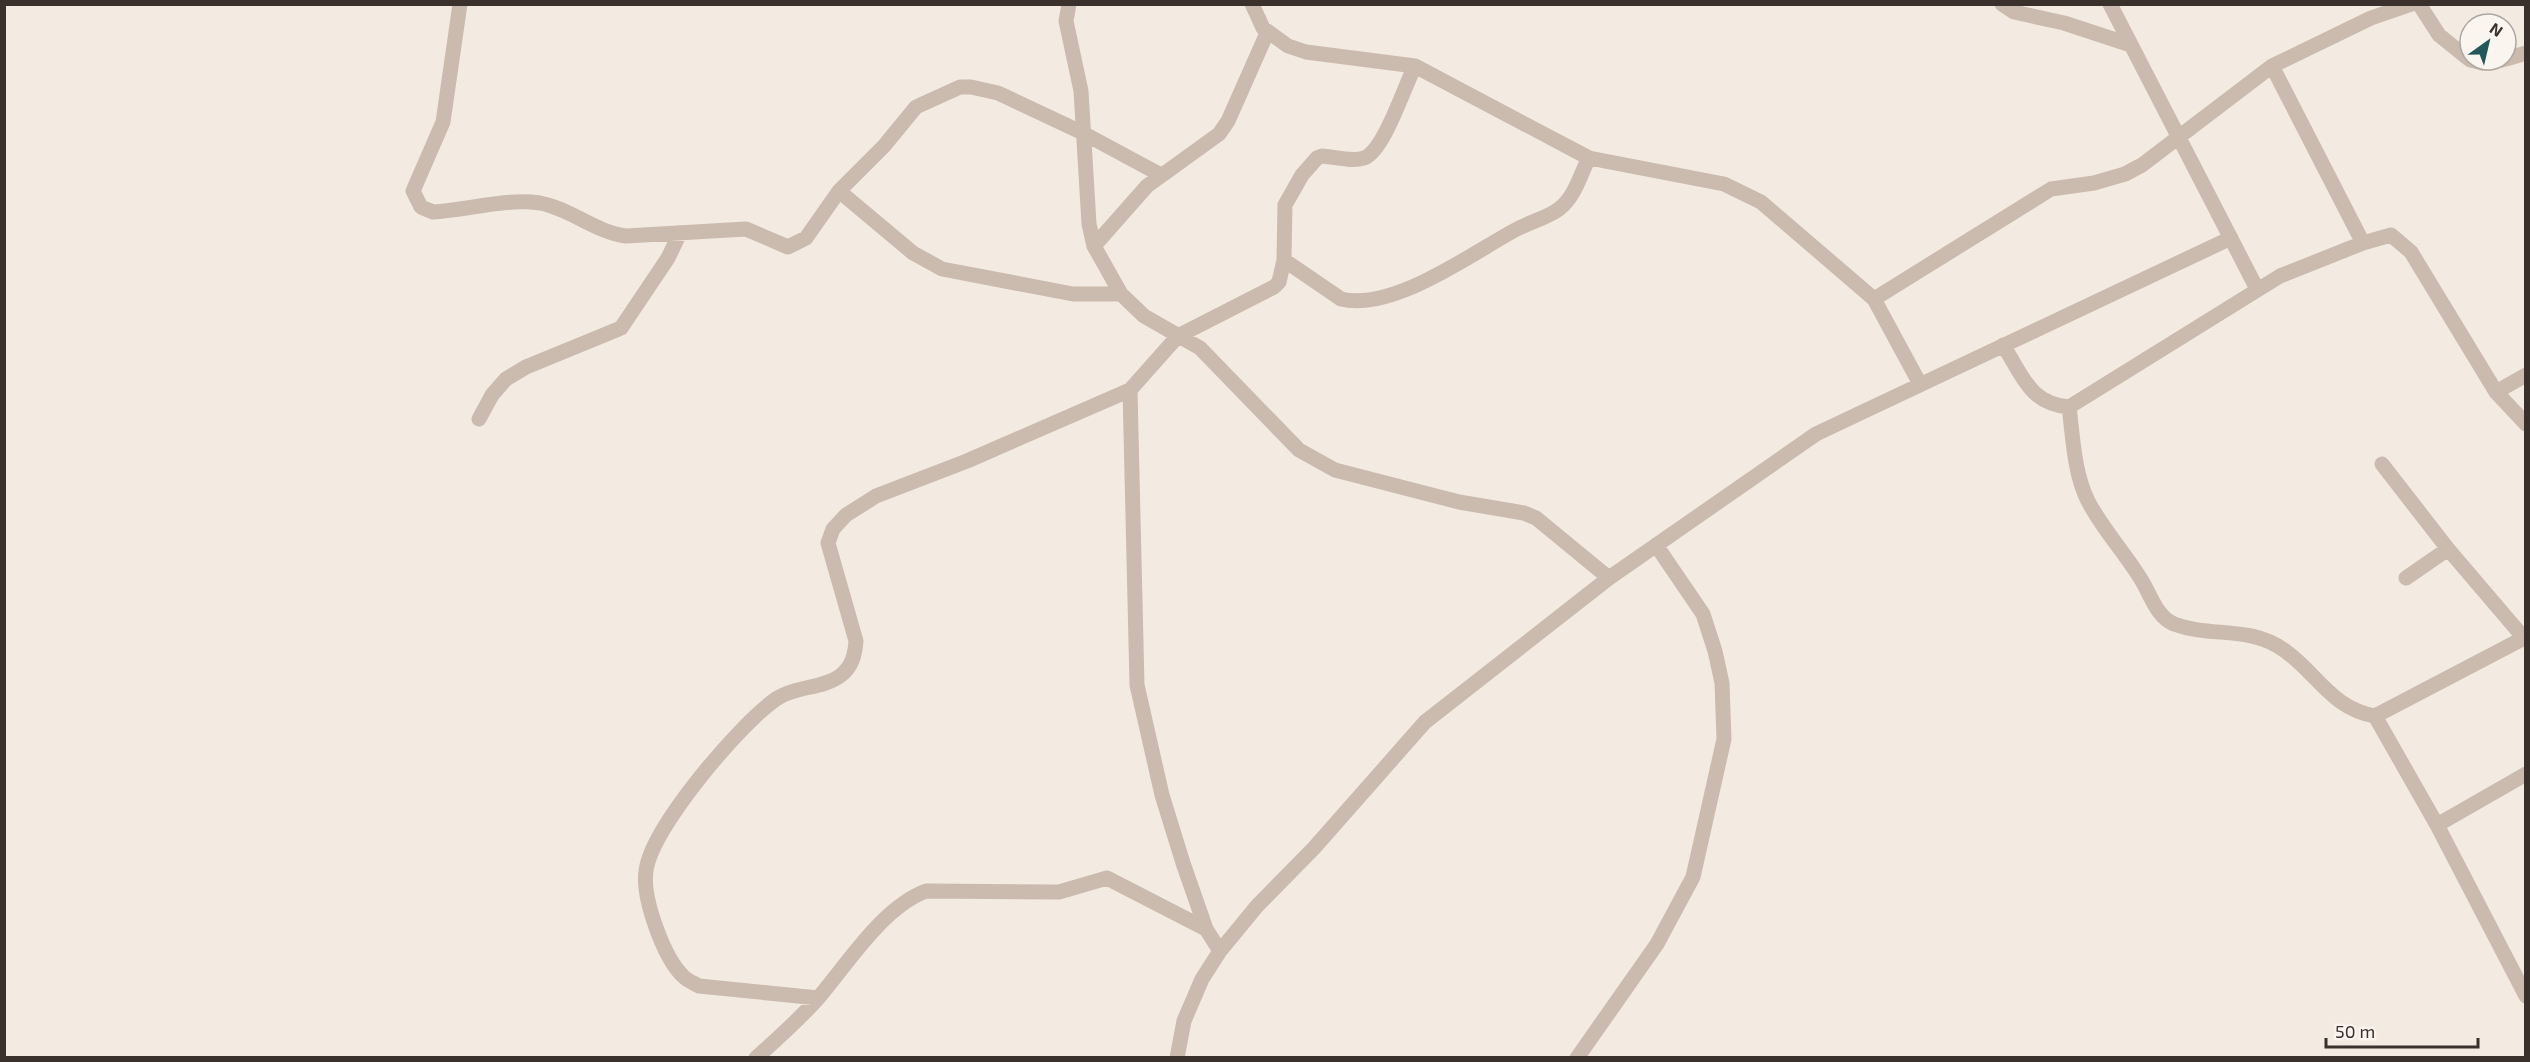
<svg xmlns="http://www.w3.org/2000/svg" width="2530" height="1062" font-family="'Exo 2',sans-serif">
<rect width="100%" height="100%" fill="#f3ebe2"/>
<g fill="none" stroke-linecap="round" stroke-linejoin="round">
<path stroke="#cbbbae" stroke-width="15" d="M 460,4 L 443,122 L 413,191 L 421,207 L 433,212 C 468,210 505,198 540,203 C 571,209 595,232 626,236 L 746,229 L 788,247 L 806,238 L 839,191 L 884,146 L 916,107 L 960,87 L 971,87 L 998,93 L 1083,133 L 1161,175
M 1069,4 L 1066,21 L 1081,91 L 1089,224 L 1094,246 L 1121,294 L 1144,316 L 1200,348 L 1299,450 L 1335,470 L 1459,502 L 1524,513 L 1536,518 L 1609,578
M 1252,4 L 1263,28 L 1288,46 L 1306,52 L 1415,66 L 1589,158 L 1724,184 L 1761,202 L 1874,299 L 1920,384
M 2002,4 L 2014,12 L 2064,23 L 2131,45
M 2110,4 L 2257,289
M 2419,4 L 2439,35 L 2470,60
M 2506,59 L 2526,53
M 2471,60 L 2482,63 L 2502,60
M 2272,66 L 2363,243
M 839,191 L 913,253 L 942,269 L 1073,294 L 1121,294
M 1094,246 L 1147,186 L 1219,134 L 1228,121 L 1267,33
M 1284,260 L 1341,299 C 1393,312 1472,253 1517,229 C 1530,222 1547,218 1559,209 C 1575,197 1580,175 1589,158
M 1874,299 L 2051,189 L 2094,183 L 2125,174 L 2142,165 L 2272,66 L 2371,18 L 2412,4
M 2003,345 C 2023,376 2029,403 2069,407 L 2280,276 L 2363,243 L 2391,235 L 2411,252 L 2496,392 L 2526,424
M 1130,390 L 1137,685 L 1162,795 L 1183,863 L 1206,929 L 1220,951
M 2496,392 L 2526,375
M 2069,407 C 2073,438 2074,473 2088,501 C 2103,530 2126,554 2142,581 C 2151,596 2157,617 2174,624 C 2212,638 2248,625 2284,650 C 2318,674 2331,708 2375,716 L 2526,637
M 479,419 L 492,395 L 506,379 L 526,367 L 621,328 L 668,258 L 680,233
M 2382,464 L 2448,549 L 2524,638
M 2406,578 L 2448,549
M 2375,716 L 2437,825 L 2526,996
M 2437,825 L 2526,774
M 818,998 L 699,986 C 694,983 688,981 684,977 C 664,959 642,898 646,871 C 651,828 740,724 776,699 C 795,686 822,689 840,676 C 852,667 855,655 856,641 L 828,543 L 833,529 L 846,515 L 876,496 L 967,461 L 1130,390 L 1178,336 L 1274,287 L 1279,282 L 1284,260 L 1285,205 L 1302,175 L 1317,158 L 1322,156 C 1334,157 1353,162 1364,158 C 1384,151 1404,87 1415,66
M 756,1058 C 778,1038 800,1019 819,997 C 848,963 883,907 926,891 L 1059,892 L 1107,878 L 1206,929
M 1177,1058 L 1184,1021 L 1202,979 L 1220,951 L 1257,906 L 1314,848 L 1425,722 L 1609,578 L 1816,434 L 2231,238
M 1577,1058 L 1657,944 L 1693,877 L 1724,739 L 1722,683 L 1715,651 L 1703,614 L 1656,545"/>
</g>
<rect width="2530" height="1062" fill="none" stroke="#3a302c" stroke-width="12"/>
<g transform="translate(2488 42) rotate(34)"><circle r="28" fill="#faf5ef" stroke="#ada6a1" stroke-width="1.5"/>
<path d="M0-4.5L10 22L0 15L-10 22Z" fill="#23575a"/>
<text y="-9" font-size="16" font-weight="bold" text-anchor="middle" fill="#3a302c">N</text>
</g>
<path d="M2326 1038v9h152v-9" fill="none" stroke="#3a302c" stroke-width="3"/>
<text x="2335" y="1038" font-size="18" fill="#3a302c" stroke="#faf5ef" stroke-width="4.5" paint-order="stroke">50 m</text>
</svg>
